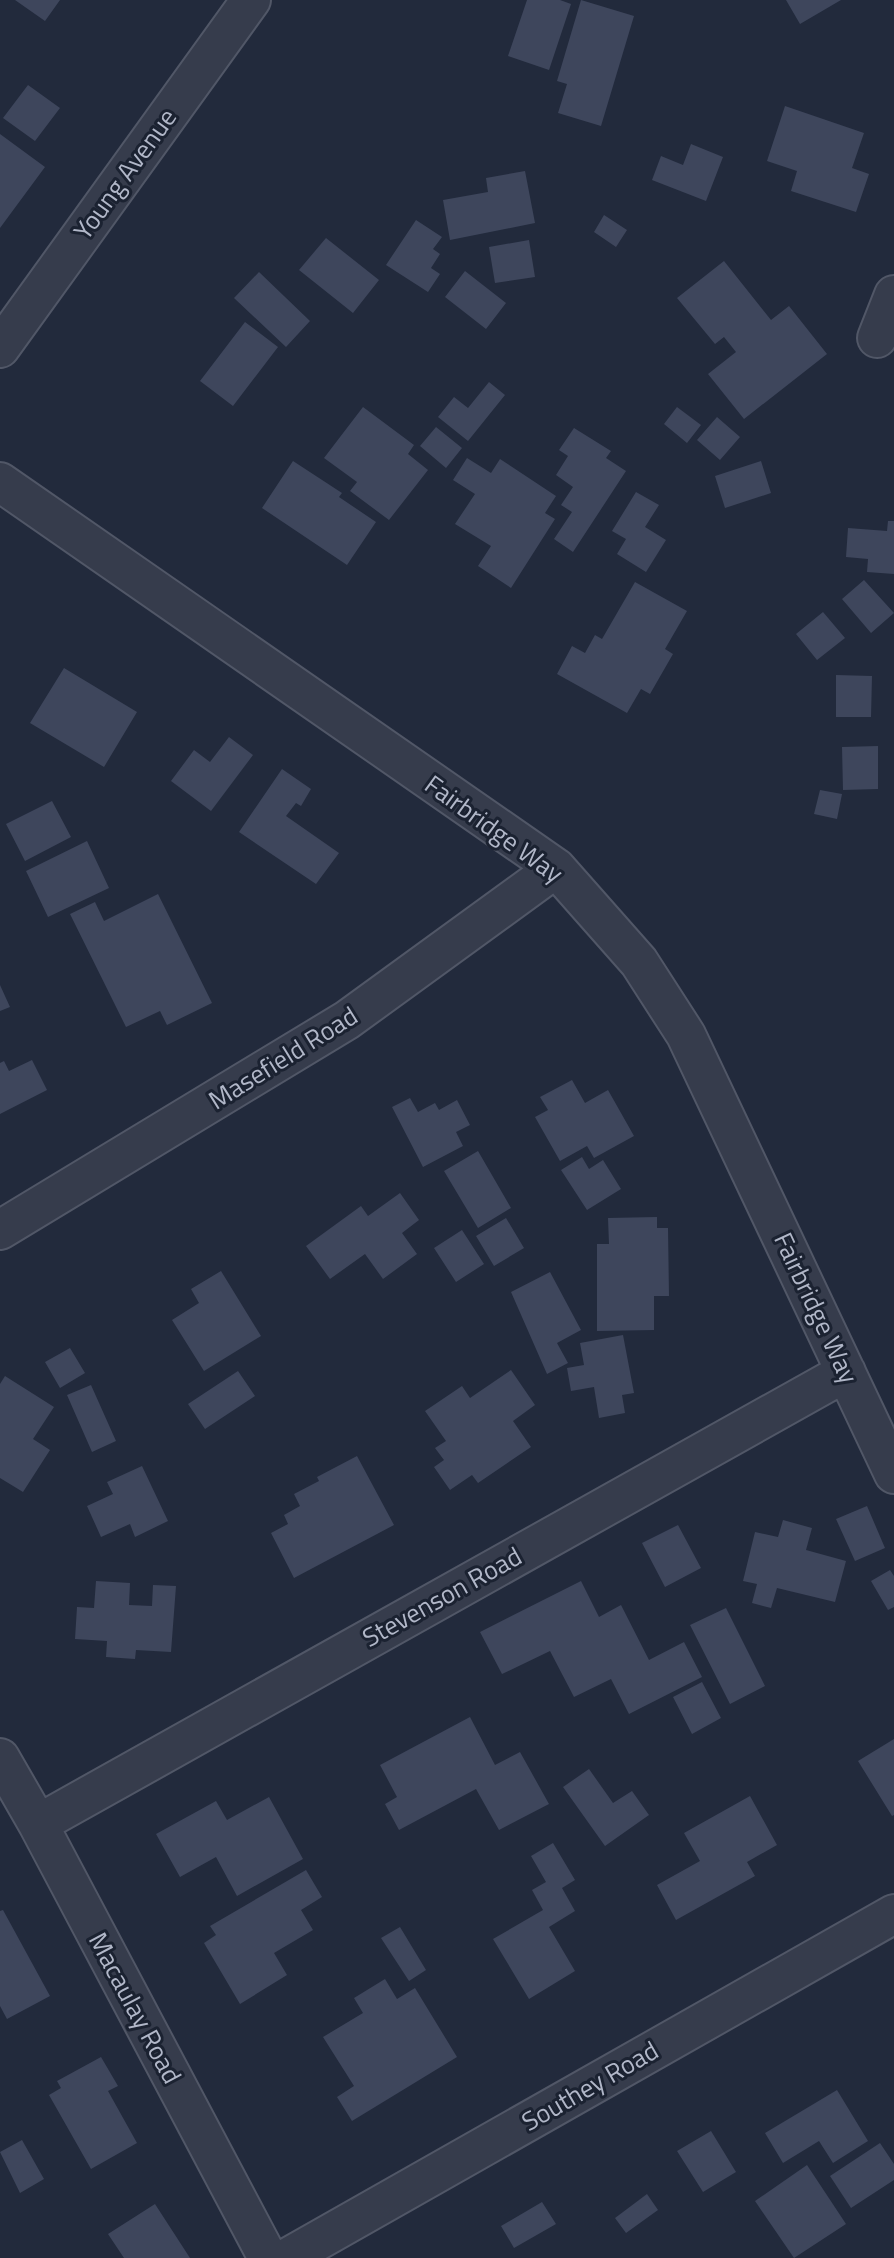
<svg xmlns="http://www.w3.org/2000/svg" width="894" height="2258" font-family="'Titillium Web',sans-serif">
<rect width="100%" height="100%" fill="#222a3c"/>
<path fill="#3e465c" d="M 15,0 L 60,0 L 45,21 Z
M 527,0 L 560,0 L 571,4 L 549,70 L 508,56 Z
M 581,0 L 634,16 L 601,126 L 558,113 L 567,84 L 557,81 Z
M 786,0 L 841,0 L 800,24 Z
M 28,85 L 60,108 L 35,141 L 3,118 Z
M 785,106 L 864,133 L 852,168 L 869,174 L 856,212 L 791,191 L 797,171 L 767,161 Z
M 0,134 L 45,167 L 0,228 Z
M 691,144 L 723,157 L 706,201 L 652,180 L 661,156 L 683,165 Z
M 525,171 L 535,223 L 450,240 L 443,200 L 488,192 L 486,178 Z
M 604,215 L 627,230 L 616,247 L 594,232 Z
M 416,220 L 442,237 L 433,249 L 440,254 L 431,268 L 440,274 L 428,292 L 386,265 Z
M 326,238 L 379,280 L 353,313 L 299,270 Z
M 529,240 L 535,277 L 495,283 L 489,247 Z
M 724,261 L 771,320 L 789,306 L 827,354 L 744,419 L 708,374 L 736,352 L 724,337 L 715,344 L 677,298 Z
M 465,271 L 506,303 L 486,329 L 445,297 Z
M 259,272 L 310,321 L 286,347 L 234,298 Z
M 245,322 L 278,347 L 233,406 L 200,381 Z
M 489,382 L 505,395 L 468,441 L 438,417 L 454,397 L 468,408 Z
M 363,407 L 414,445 L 408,454 L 428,470 L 389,520 L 350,491 L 357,482 L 324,458 Z
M 677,407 L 701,425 L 687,443 L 664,424 Z
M 717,417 L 740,437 L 720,460 L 697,440 Z
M 436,427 L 462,448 L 446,468 L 420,446 Z
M 574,428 L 611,451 L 606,458 L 626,471 L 573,552 L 554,539 L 572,512 L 561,505 L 573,487 L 556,475 L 568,456 L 559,450 Z
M 467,458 L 491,473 L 500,459 L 556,496 L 545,513 L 555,519 L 511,588 L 478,566 L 491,546 L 455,524 L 475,494 L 453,480 Z
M 293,461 L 342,493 L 339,497 L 376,522 L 347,565 L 262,508 Z
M 761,461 L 771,493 L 725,508 L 715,476 Z
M 636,492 L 659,505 L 645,527 L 666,540 L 646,572 L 617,554 L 626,539 L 612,531 Z
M 888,521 L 894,521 L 894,574 L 867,572 L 868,559 L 846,557 L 848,528 L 887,531 Z
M 864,580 L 894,613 L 871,633 L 842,599 Z
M 635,582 L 687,611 L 665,649 L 673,654 L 650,694 L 641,689 L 627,713 L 557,674 L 572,646 L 585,653 L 595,635 L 602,639 Z
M 823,612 L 845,638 L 817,660 L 796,634 Z
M 64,668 L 137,712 L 104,767 L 30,723 Z
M 836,675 L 872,676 L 871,717 L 836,717 Z
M 229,737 L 253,755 L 211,811 L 171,781 L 194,750 L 210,762 Z
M 878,746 L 878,789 L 843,790 L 842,747 Z
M 282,769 L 311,789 L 301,806 L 296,803 L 286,816 L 339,853 L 316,884 L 239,832 Z
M 820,790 L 842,794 L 837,819 L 814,814 Z
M 52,801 L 71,837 L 25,861 L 6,824 Z
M 87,841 L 109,888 L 48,917 L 26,871 Z
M 158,894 L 212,1003 L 167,1025 L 160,1011 L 126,1027 L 70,914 L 95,902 L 104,921 Z
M 0,985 L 10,1007 L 0,1011 Z
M 32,1060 L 47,1090 L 0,1114 L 0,1063 L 4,1061 L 9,1071 Z
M 572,1080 L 585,1103 L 608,1090 L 634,1136 L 594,1158 L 587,1146 L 560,1161 L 535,1117 L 548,1110 L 540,1097 Z
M 410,1098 L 418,1112 L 435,1103 L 439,1110 L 457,1100 L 470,1125 L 456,1132 L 463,1146 L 423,1167 L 392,1107 Z
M 478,1151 L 511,1208 L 478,1228 L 444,1171 Z
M 582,1157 L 589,1169 L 603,1160 L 621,1189 L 587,1210 L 561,1170 Z
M 400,1193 L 419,1220 L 402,1233 L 417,1254 L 383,1279 L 365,1254 L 330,1279 L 306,1246 L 361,1206 L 368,1216 Z
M 657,1217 L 657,1228 L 668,1228 L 669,1296 L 654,1296 L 654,1330 L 597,1331 L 597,1244 L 609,1244 L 608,1218 Z
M 506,1218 L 524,1248 L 494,1266 L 476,1236 Z
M 462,1230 L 484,1264 L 456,1282 L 434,1248 Z
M 221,1271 L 261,1336 L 204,1371 L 172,1320 L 199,1303 L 191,1289 Z
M 550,1272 L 581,1330 L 557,1343 L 568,1363 L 547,1374 L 511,1292 Z
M 623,1335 L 634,1393 L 622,1395 L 625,1413 L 599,1418 L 594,1387 L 571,1391 L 567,1368 L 584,1365 L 580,1343 Z
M 70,1348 L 85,1373 L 60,1388 L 45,1362 Z
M 511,1370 L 535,1405 L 513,1421 L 531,1447 L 478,1483 L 472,1475 L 450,1490 L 434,1467 L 444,1460 L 435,1448 L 446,1441 L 425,1411 L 462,1386 L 470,1398 Z
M 238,1371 L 255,1396 L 205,1429 L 188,1404 Z
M 5,1376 L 54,1407 L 33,1439 L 50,1450 L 23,1492 L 0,1478 L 0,1384 Z
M 91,1385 L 116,1441 L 92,1452 L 67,1395 Z
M 357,1456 L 394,1525 L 294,1578 L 271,1533 L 288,1524 L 284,1515 L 300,1506 L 294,1494 L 319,1481 L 317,1477 Z
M 142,1466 L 168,1521 L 135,1537 L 130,1524 L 101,1537 L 87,1506 L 113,1494 L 107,1482 Z
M 867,1506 L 885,1548 L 855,1561 L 836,1519 Z
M 783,1520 L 812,1528 L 806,1550 L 846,1561 L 835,1602 L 777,1588 L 771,1608 L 752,1603 L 757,1584 L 743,1581 L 755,1532 L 778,1537 Z
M 678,1525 L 701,1568 L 665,1587 L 642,1543 Z
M 890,1570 L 894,1576 L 894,1607 L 888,1610 L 871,1581 Z
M 96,1581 L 130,1583 L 129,1605 L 152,1606 L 153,1585 L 176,1586 L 171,1652 L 136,1650 L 135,1659 L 106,1657 L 107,1641 L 75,1639 L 77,1607 L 94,1608 Z
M 581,1581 L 599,1617 L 621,1605 L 649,1660 L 684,1642 L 702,1677 L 629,1714 L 611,1679 L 574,1697 L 550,1651 L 502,1674 L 480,1632 Z
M 726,1608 L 765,1686 L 730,1704 L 690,1625 Z
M 702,1682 L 721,1718 L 692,1734 L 673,1697 Z
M 470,1717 L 495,1765 L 520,1752 L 549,1804 L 499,1830 L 476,1789 L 399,1830 L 385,1804 L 397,1797 L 380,1765 Z
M 894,1739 L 894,1815 L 892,1816 L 858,1761 Z
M 589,1769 L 613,1803 L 632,1791 L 649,1815 L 605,1846 L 563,1787 Z
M 750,1796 L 777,1845 L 747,1862 L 755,1876 L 676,1920 L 657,1885 L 700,1861 L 684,1833 Z
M 269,1797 L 303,1859 L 237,1896 L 216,1857 L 180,1877 L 156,1834 L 216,1801 L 227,1820 Z
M 553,1843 L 575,1880 L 562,1888 L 575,1911 L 549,1927 L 575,1971 L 529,1999 L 493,1939 L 543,1910 L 532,1890 L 546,1882 L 531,1856 Z
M 306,1870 L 322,1897 L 301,1910 L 313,1930 L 274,1953 L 287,1975 L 240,2004 L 204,1943 L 216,1935 L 210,1926 Z
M 3,1910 L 50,1996 L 7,2019 L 0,2006 L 0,1911 Z
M 400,1927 L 426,1970 L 409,1981 L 381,1938 Z
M 385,1979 L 397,1999 L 415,1988 L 457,2057 L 352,2121 L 337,2097 L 354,2086 L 323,2037 L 363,2013 L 354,1998 Z
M 101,2057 L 118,2086 L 108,2091 L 137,2143 L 91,2169 L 49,2095 L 61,2088 L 57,2081 Z
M 837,2090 L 868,2141 L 833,2163 L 819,2141 L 783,2163 L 765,2133 Z
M 711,2131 L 736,2172 L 703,2192 L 677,2151 Z
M 22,2140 L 44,2179 L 20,2193 L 0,2152 Z
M 880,2143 L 894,2164 L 894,2180 L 851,2208 L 830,2176 Z
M 807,2165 L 846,2224 L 794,2258 L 755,2201 Z
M 647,2194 L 658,2210 L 626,2233 L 615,2218 Z
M 542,2202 L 556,2224 L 514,2248 L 501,2226 Z
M 155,2204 L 190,2258 L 124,2258 L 108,2234 Z"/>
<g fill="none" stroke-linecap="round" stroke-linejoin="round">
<g stroke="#515767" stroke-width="42">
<path id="minor" d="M 877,338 L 894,295
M 0,348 L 251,0
M 0,482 L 556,868 L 639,962 L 686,1035 L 894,1474
M 0,1230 L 347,1020 L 556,868
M 0,1758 L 38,1824 L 268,2258
M 38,1824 L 846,1372
M 287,2258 L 894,1914"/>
</g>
<use href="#minor" stroke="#363c4c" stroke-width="38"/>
</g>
<g text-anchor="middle" stroke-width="6" stroke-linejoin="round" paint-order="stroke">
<g font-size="26" fill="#b1b7c8" stroke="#1b2231">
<text transform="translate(125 174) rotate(-54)" y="9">Young Avenue</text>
<text transform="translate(494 829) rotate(36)" y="9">Fairbridge Way</text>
<text transform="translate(283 1058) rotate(-32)" y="9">Masefield Road</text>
<text transform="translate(816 1308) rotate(65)" y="9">Fairbridge Way</text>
<text transform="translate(442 1597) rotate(-29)" y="9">Stevenson Road</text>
<text transform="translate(135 2008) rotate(62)" y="9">Macaulay Road</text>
<text transform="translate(590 2086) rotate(-30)" y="9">Southey Road</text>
</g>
</g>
</svg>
